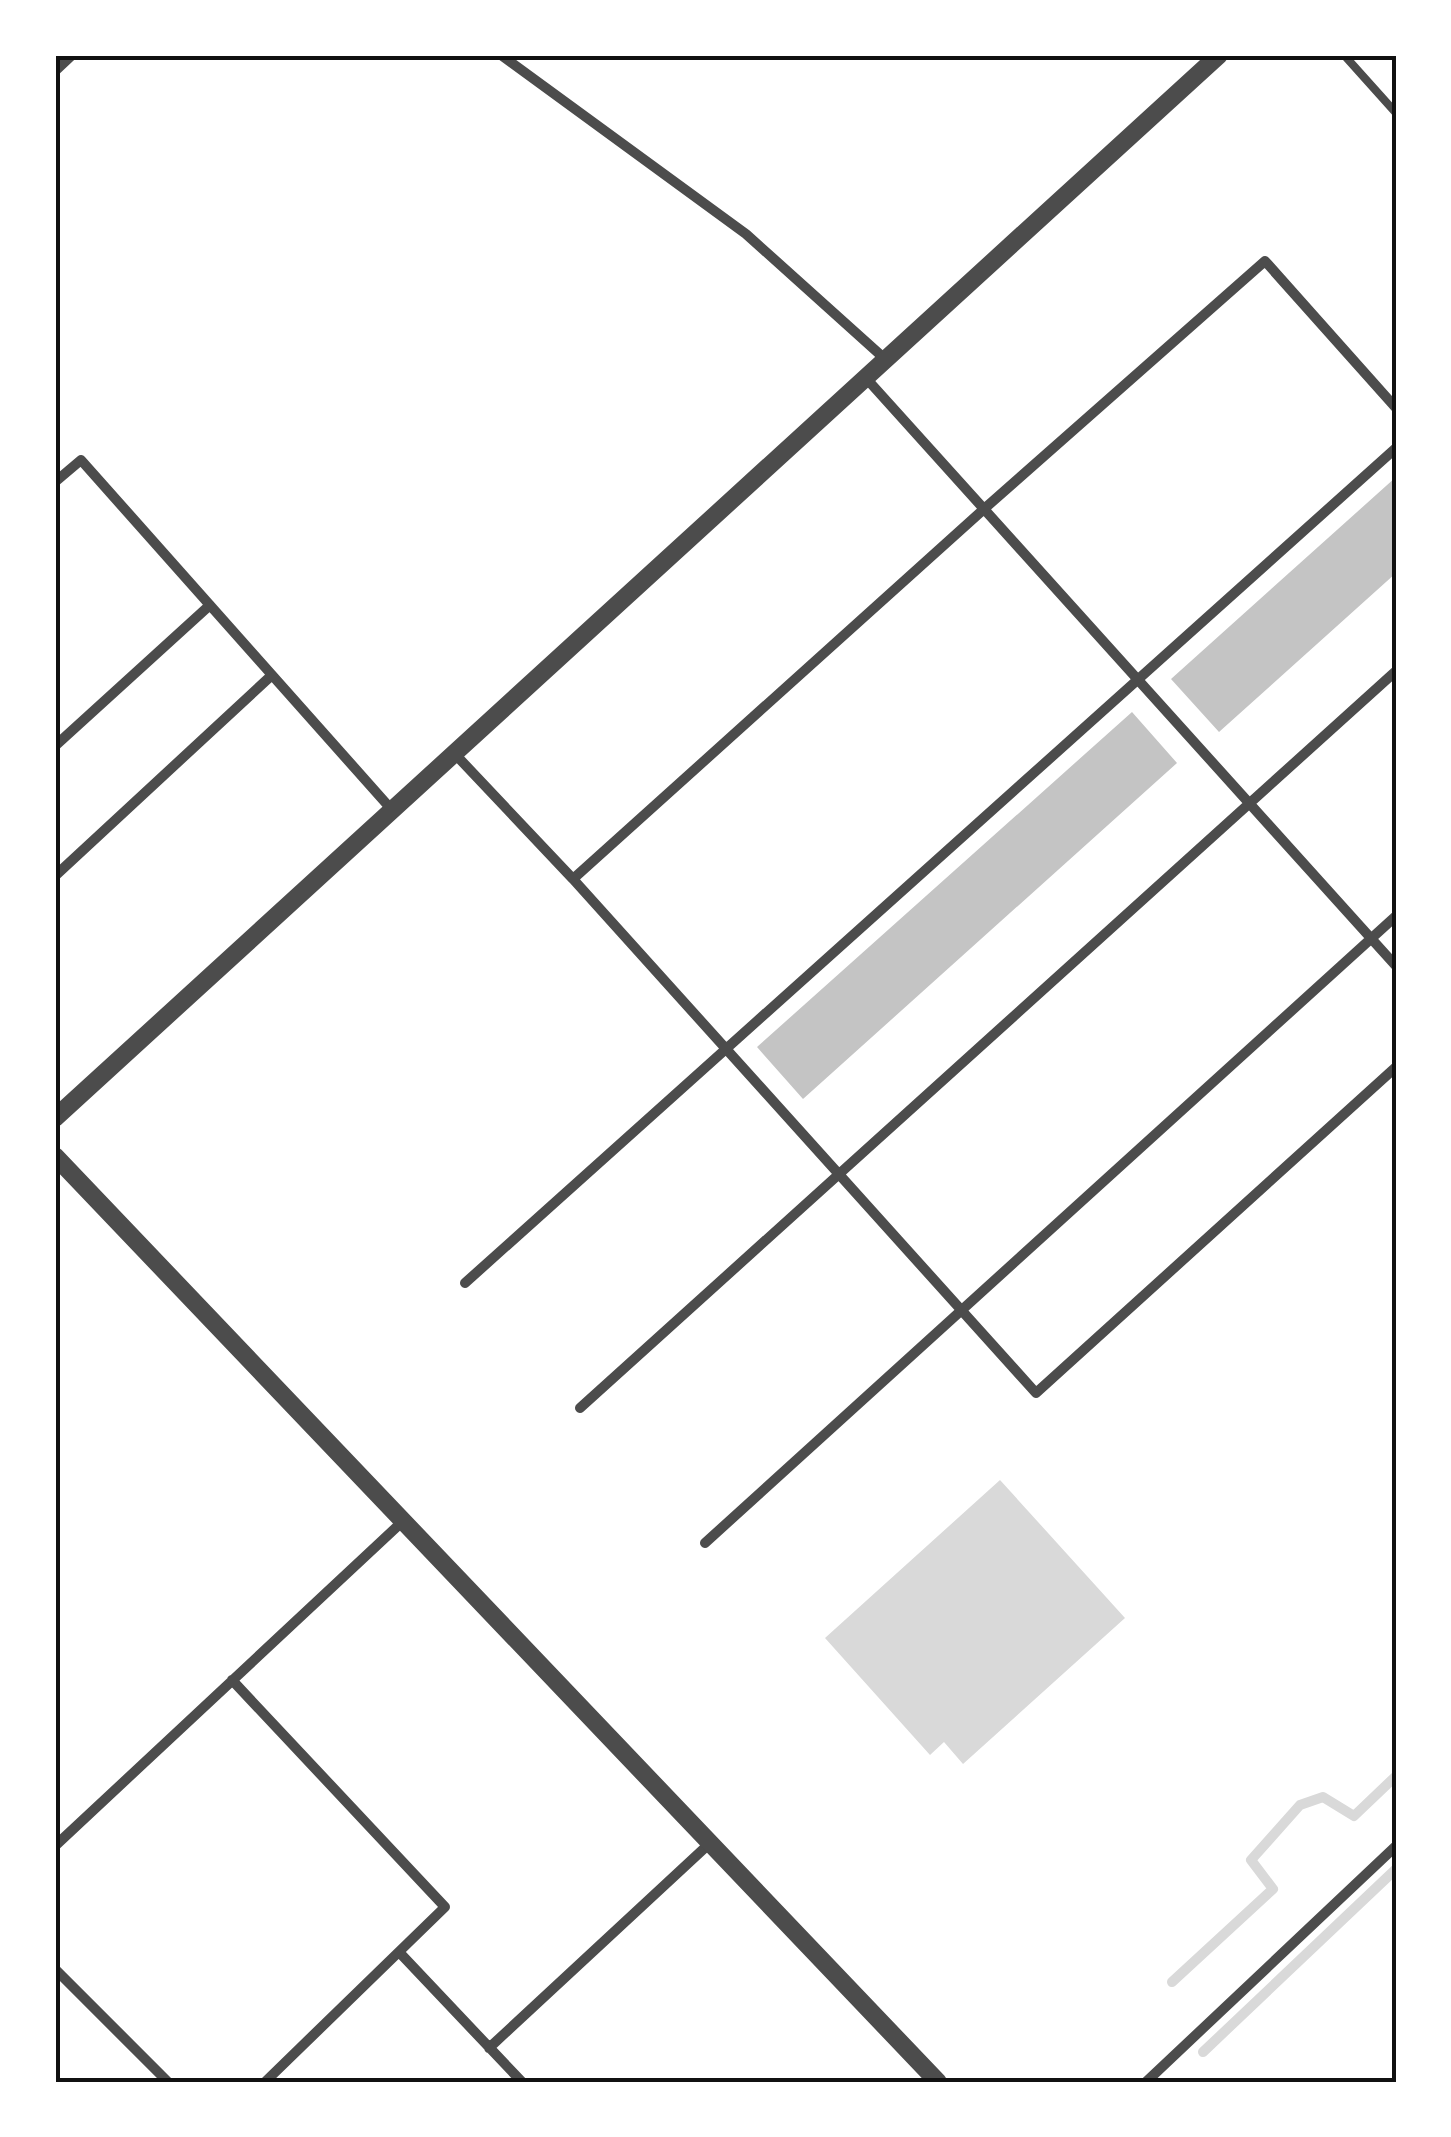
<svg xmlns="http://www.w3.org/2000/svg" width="1451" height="2137" font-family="Jost,sans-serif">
<rect width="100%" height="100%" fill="#fff"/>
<path fill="#d9d9d9" d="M 1000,1480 L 1125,1618 L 963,1764 L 944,1742 L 930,1755 L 825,1638 Z"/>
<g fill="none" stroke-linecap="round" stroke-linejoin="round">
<path stroke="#d9d9d9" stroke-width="10" d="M 1172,1982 L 1273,1889 L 1251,1860 L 1300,1805 L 1323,1797 L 1354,1816 L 1396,1776
M 1203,2052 L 1396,1869"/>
</g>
<path fill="#c4c4c4" d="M 1396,477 L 1396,573 L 1219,732 L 1171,679 Z
M 1132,712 L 1177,763 L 803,1099 L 757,1047 Z"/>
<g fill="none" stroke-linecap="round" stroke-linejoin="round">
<path stroke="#4c4c4c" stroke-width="8" d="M 1344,55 L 1396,113"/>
<path stroke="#4c4c4c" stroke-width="10" d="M 501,55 L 746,234 L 885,359
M 55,71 L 72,55
M 865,377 L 1396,966
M 55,482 L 81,460 L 392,810
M 55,746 L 210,605
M 454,753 L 573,879 L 1036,1393 L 1396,1067
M 55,876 L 272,675
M 573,879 L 984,509 L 1265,261 L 1396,408
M 465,1283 L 1396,448
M 580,1408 L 1396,671
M 705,1543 L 1396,916
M 232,1680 L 445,1907 L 265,2082
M 55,1846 L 403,1521
M 399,1952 L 522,2082
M 55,1969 L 168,2082
M 489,2048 L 710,1843
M 1146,2082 L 1396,1846"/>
<path stroke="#4c4c4c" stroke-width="18" d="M 55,1118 L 1219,55
M 55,1156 L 938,2082"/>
</g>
<rect width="1451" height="2137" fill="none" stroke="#ffffff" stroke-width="115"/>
<rect x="58" y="58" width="1336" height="2022" fill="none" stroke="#111" stroke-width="4"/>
</svg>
